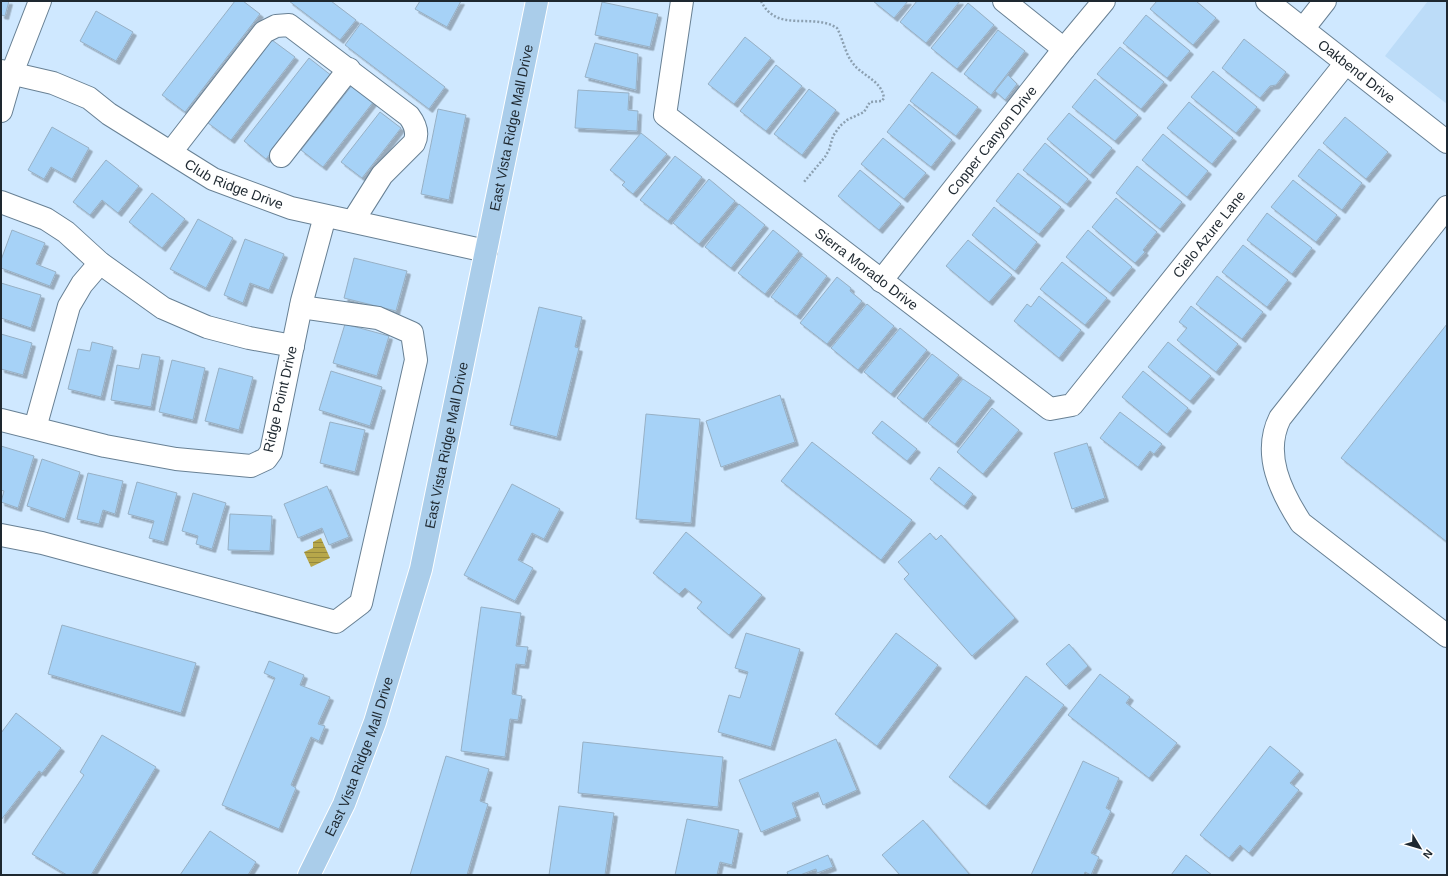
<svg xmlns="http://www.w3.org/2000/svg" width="1448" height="876" font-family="Arial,sans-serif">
<defs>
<pattern id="water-rules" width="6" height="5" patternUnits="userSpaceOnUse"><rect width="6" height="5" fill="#b7a74a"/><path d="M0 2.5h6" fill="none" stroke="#94883e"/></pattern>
<filter id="shadow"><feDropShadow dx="3.5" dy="3.5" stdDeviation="0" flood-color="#0004"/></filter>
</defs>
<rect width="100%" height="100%" fill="#cfe8ff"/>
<path fill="#bcdcf8" d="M 1428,1 L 1447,1 L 1447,104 L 1385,56 Z"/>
<path fill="url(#water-rules)" d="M 321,538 L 330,558 L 311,567 L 304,552 L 313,548 L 313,542 Z"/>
<path fill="#a6d2f7" stroke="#97b0c5" filter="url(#shadow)" d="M 1,1 L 9,1 L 5,16 L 1,15 Z
M 235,1 L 243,1 L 260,14 L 185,112 L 162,95 Z
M 289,1 L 331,1 L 356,20 L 340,40 Z
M 420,1 L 461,1 L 447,27 L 415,9 Z
M 873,1 L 908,1 L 894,18 Z
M 917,1 L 960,1 L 926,43 L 900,22 Z
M 1157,1 L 1196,1 L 1216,18 L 1193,45 L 1150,9 Z
M 602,2 L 658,14 L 650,47 L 595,35 Z
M 968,3 L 994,25 L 957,69 L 931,48 Z
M 96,11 L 133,32 L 116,61 L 80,41 Z
M 1146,15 L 1190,51 L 1167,78 L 1123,43 Z
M 361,23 L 445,87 L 429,109 L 345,45 Z
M 998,30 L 1025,51 L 991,95 L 964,74 Z
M 745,37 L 771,58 L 734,104 L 708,84 Z
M 1244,39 L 1286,72 L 1276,85 L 1270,86 L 1260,98 L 1222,68 Z
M 272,40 L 295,57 L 231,140 L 208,123 Z
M 595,43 L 638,54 L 636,90 L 585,77 Z
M 1120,47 L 1164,82 L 1141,109 L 1097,74 Z
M 309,58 L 332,76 L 266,159 L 244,141 Z
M 776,65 L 802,86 L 766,131 L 740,111 Z
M 1213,71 L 1257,107 L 1236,133 L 1191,97 Z
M 932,72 L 978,107 L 956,136 L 910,101 Z
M 1008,75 L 1017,84 L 1005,100 L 995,91 Z
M 1095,79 L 1138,115 L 1115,141 L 1072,107 Z
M 353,84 L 374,101 L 323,167 L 301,150 Z
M 809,89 L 836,110 L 802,155 L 774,134 Z
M 578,90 L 629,93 L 628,110 L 638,111 L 637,131 L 575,128 Z
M 1189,102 L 1233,138 L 1212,164 L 1167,128 Z
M 909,104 L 952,140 L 931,167 L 887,132 Z
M 438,109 L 466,115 L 449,200 L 421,194 Z
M 380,112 L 401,128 L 362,178 L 341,162 Z
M 1069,113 L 1112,148 L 1090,175 L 1047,139 Z
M 1345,117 L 1388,152 L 1366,179 L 1323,143 Z
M 52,127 L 89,148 L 72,179 L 51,167 L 44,179 L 28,170 Z
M 641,133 L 667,154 L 633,194 L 622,185 L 625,182 L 610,170 Z
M 1163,134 L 1208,171 L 1187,197 L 1142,160 Z
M 883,138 L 926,173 L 904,199 L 861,164 Z
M 1045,143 L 1088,179 L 1067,204 L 1023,170 Z
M 1319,149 L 1362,183 L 1342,210 L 1298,176 Z
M 675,156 L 702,177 L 668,221 L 640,200 Z
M 106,160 L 139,186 L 118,213 L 102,200 L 90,215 L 73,202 Z
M 1137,166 L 1182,202 L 1160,229 L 1116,193 Z
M 860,170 L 901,204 L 879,230 L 838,196 Z
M 1018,173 L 1061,207 L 1039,234 L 996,201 Z
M 709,179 L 735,201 L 699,244 L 673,223 Z
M 1293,180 L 1337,215 L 1316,242 L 1271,207 Z
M 152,193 L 185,219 L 162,248 L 129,222 Z
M 1116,198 L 1157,232 L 1143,250 L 1145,252 L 1135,263 L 1092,227 Z
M 739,204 L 765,225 L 731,268 L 705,247 Z
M 994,207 L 1037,242 L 1015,271 L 972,235 Z
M 1267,213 L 1312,248 L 1292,274 L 1247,240 Z
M 198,219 L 233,238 L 206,288 L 170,269 Z
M 12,230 L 45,243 L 36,264 L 56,272 L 50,286 L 1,268 L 1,260 Z
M 773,230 L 799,251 L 765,294 L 738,273 Z
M 1088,230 L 1132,267 L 1110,293 L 1066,257 Z
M 245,239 L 284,254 L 269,290 L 250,283 L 243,303 L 224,295 Z
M 968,240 L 1012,275 L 989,302 L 946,266 Z
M 1243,245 L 1288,280 L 1267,307 L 1222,272 Z
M 802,256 L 827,276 L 797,316 L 771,297 Z
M 354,258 L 407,271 L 396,311 L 344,298 Z
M 1062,262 L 1107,298 L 1085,325 L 1040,289 Z
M 1217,276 L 1263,312 L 1242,339 L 1196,304 Z
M 837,277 L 851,288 L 850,291 L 862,301 L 827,344 L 800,323 Z
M 1,283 L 41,295 L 31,328 L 1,318 Z
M 1039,296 L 1081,330 L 1059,358 L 1014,321 L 1027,304 L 1031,307 Z
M 867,304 L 894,326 L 858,370 L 831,348 Z
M 1191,306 L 1238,344 L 1216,372 L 1177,340 L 1187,328 L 1179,322 Z
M 539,307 L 582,317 L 575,347 L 579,348 L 557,437 L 510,425 Z
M 345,324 L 389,336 L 377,376 L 333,363 Z
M 1447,324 L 1447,542 L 1341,458 Z
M 900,328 L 927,350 L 891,394 L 864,372 Z
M 1,334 L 32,343 L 23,375 L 1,369 Z
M 92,342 L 113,347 L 101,397 L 68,389 L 78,349 L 90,351 Z
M 1168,342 L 1211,376 L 1190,401 L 1148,367 Z
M 142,354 L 160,357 L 151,407 L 111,400 L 117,365 L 139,369 Z
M 932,354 L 959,375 L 923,419 L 897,398 Z
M 172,360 L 205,368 L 193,420 L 159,412 Z
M 219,368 L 253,377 L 239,430 L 205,421 Z
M 331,371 L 382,387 L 370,426 L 319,410 Z
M 1143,371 L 1188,408 L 1167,434 L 1122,397 Z
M 963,379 L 991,398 L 955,444 L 928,423 Z
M 780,395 L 795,442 L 721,467 L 706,421 Z
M 992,408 L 1019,430 L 983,474 L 957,452 Z
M 1120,412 L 1162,444 L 1154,454 L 1150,451 L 1138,467 L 1100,438 Z
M 646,414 L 700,419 L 691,523 L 636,519 Z
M 882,421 L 917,449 L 907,461 L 872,433 Z
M 330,422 L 365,430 L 355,472 L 320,463 Z
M 812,442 L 912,520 L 881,560 L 781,481 Z
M 1087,443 L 1105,498 L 1072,509 L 1054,453 Z
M 1,446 L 34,456 L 18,508 L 1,502 L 4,491 L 1,490 Z
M 42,459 L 80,472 L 65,519 L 27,506 Z
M 939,467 L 973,494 L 964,506 L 930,479 Z
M 88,473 L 123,481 L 115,514 L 103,510 L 99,524 L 77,519 Z
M 137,482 L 177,493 L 164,542 L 149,538 L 154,521 L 128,514 Z
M 512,484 L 560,509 L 544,539 L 532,533 L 518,560 L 533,568 L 515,601 L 464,575 Z
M 327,486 L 349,537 L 329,545 L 322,528 L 298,538 L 284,504 Z
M 193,493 L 226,503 L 212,549 L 196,544 L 198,536 L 182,531 Z
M 230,514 L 272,516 L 270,551 L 228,550 Z
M 686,532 L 762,595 L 729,635 L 697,608 L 702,602 L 685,588 L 679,594 L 653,573 Z
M 930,533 L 936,540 L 941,535 L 1015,618 L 972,656 L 904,579 L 909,574 L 898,562 Z
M 481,607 L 521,613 L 516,646 L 528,647 L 525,665 L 516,664 L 512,694 L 522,696 L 518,720 L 510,719 L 505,757 L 461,751 Z
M 62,625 L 196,663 L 181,713 L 48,674 Z
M 746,633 L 800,649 L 771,747 L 718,732 L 729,695 L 740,698 L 748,672 L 735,668 Z
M 896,633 L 938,665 L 877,746 L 835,714 Z
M 1069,644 L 1088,666 L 1066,686 L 1046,664 Z
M 269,661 L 304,675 L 300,685 L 330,697 L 318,724 L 325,726 L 319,741 L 311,737 L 291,785 L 296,788 L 279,829 L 222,805 L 275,678 L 264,673 Z
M 1100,674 L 1130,697 L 1126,703 L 1177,743 L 1149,778 L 1068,715 Z
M 1026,676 L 1064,705 L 986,806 L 949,777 Z
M 16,713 L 61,748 L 42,773 L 39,771 L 1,820 L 1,733 Z
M 102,735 L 156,767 L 91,875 L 67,875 L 32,854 L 84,775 L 80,772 Z
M 836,739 L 857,790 L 823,805 L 818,792 L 792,803 L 797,817 L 761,832 L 739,780 Z
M 583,742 L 723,757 L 718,807 L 578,793 Z
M 1270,746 L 1300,771 L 1290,783 L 1299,790 L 1249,853 L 1240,845 L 1229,858 L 1200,835 Z
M 446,756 L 489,769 L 480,801 L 488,804 L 467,875 L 410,875 Z
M 1083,761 L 1119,778 L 1106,808 L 1111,811 L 1091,853 L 1099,857 L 1091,875 L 1085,872 L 1084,875 L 1031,875 Z
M 559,806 L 614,813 L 605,875 L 549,875 Z
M 687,819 L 739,830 L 732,865 L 720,862 L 717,875 L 675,875 Z
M 923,820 L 970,875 L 900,875 L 882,855 Z
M 210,831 L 256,862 L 248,875 L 180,875 Z
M 828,855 L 833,867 L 817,873 L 816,869 L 800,875 L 788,875 L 787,872 Z
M 1186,855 L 1212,875 L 1171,875 Z"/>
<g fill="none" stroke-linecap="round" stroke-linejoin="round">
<g stroke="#688094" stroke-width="24">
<g id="minor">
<path id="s1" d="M 682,1 L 665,115 L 1050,409 L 1072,405 L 1346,63"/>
<path d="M 1004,1 L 1064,49"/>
<path id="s2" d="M 1267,1 L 1447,142"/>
<path d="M 1303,29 L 1325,1"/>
<path id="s3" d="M 1,71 L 53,83 L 89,98 L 109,114 L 213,179 L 291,208 L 486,251"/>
<path d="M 1,111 L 12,73 L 40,1"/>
<path d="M 171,152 L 264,32 L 276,26 L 289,25 L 409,116 C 415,124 419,133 414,143 L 382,175 L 353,221"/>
<path d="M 281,156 L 349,69"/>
<path d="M 1,202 L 46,219 L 66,232 L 100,263 L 163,308 L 207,327 L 249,338 L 293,346"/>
<path d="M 1447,207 L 1280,418 C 1262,454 1281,492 1301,523 L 1447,636"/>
<path id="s4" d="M 881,281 L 1064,49 L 1104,1"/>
<path d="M 1,420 L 105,446 L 176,459 L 251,466 L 266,459 L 271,452 L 302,301 L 325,216"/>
<path d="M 35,428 L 69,306 L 82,284 L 100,263"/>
<path d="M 1,535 L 42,543 L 336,622 L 361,603 L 416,360 L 412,333 L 378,318 L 301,307"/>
</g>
</g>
<g stroke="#fff" stroke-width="24">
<g id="major">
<path id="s5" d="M 309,875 L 344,804 L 375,722 L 421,569 L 537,1"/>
</g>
</g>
<path stroke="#8ca0b1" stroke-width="2.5" stroke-dasharray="2 2" stroke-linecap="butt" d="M 761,1 C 777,34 812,12 837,28 C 843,39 845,53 852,62 C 861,76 881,79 884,98 L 882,101 L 870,102 L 864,112 L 847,120 L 840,126 L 833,136 L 829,150 L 825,157 L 804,182"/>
<use href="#minor" stroke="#fff" stroke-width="22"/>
<use href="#major" stroke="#aacdea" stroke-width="22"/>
</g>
<g text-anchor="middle" stroke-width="4" stroke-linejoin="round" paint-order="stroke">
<g font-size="14" fill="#1e2830" stroke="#fff">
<text dy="5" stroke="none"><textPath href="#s2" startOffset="114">Oakbend Drive</textPath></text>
<text dy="5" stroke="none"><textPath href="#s5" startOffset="777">East Vista Ridge Mall Drive</textPath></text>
<text dy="5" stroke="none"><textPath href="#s4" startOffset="179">Copper Canyon Drive</textPath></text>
<text dy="5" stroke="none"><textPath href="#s3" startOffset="262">Club Ridge Drive</textPath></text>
<text dy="5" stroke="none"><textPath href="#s1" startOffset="841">Cielo Azure Lane</textPath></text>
<text dy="5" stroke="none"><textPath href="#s1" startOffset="369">Sierra Morado Drive</textPath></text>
<text transform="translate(280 399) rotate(-77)" y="5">Ridge Point Drive</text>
<text dy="5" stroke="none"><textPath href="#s5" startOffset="453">East Vista Ridge Mall Drive</textPath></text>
<text dy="5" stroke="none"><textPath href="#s5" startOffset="129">East Vista Ridge Mall Drive</textPath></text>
</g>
</g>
<rect width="1448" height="876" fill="none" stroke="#1e2830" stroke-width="4"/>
<g transform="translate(1420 848) rotate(128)" stroke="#ffffff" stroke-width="3" paint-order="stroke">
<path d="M0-3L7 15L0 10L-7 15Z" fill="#1e2830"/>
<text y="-6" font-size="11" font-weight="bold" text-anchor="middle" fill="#1e2830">N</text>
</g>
</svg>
